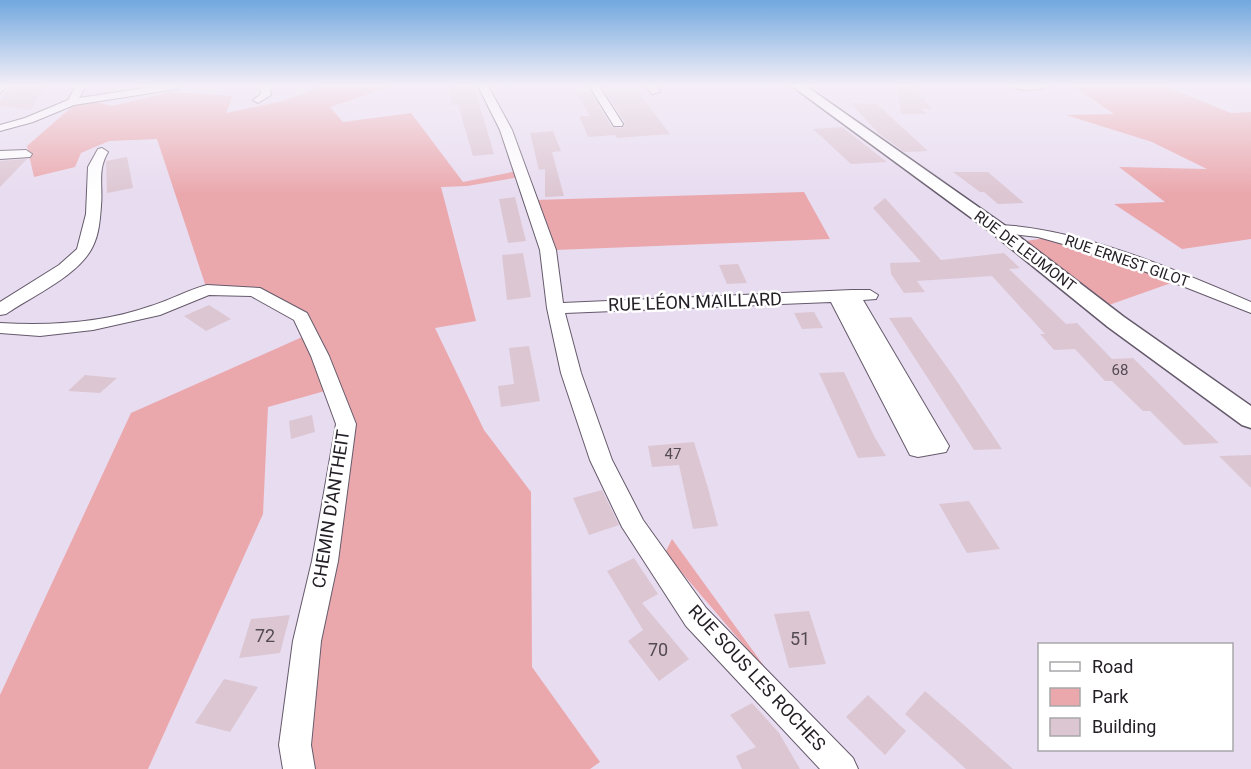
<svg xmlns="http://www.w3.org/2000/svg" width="1251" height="769" font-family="Roboto,sans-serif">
<rect width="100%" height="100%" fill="#e8dcf0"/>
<path fill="#eaa8ad" d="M 323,86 L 392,86 L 330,107 L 343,122 L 411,113 L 463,182 L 517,171 L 520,177 L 467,186 L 441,187 L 476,321 L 435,328 L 484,430 L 531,492 L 532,667 L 600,762 L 590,769 L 299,769 L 346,424 L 332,389 L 268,407 L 263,514 L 148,769 L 0,769 L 0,695 L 131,413 L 309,334 L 301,317 L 254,291 L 207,290 L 157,139 L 109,141 L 81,153 L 75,167 L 34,177 L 27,146 L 74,105 L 93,101 L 112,106 L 171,92 L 233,96 L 226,113 L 283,101 Z
M 1073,86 L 1164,86 L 1231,113 L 1251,112 L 1251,239 L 1182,249 L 1114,204 L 1165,202 L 1119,167 L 1207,169 L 1152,142 L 1066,115 L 1114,114 Z
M 804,192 L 830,239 L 555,250 L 534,200 Z
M 1045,238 L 1133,265 L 1174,282 L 1106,306 L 1026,241 Z
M 672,539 L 777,684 L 665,553 Z"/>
<path fill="#dcc6d2" d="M 10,86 L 44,86 L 31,110 L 0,106 L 0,101 Z
M 460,86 L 474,86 L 494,154 L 473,156 L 458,105 L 452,105 L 450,89 Z
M 897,86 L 915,86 L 932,109 L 922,109 L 926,114 L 901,114 Z
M 636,89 L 670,134 L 617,138 L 615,135 L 588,137 L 579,116 L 590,116 L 576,93 L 590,92 L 612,127 L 622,128 L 625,123 L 605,91 Z
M 851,103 L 877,104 L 928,151 L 904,152 L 878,133 Z
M 842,127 L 887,162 L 851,164 L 813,129 Z
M 553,131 L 561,151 L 552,152 L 564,196 L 545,197 L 545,169 L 539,170 L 530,133 Z
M 127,157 L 133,188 L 107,193 L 106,161 Z
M 27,159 L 0,187 L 0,161 Z
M 953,172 L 988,172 L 1024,203 L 998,204 L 984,192 L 980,192 Z
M 515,197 L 526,241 L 508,243 L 499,199 Z
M 885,198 L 941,260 L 1004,253 L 1020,268 L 1009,269 L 1066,324 L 1077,323 L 1112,359 L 1133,358 L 1219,443 L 1184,445 L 1150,411 L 1143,411 L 1112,381 L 1105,381 L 1075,349 L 1054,350 L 1040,334 L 1045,334 L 992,276 L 917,281 L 925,292 L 904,293 L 891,274 L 890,263 L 921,262 L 873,208 Z
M 523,253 L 531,297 L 507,300 L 502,255 Z
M 738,264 L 747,283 L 727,284 L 719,265 Z
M 209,305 L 231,319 L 206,331 L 184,316 Z
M 814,312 L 823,328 L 802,329 L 794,313 Z
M 911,317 L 954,377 L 1002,449 L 974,450 L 889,318 Z
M 529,346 L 540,401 L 501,407 L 498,386 L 514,384 L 509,348 Z
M 844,372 L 874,436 L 886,456 L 858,458 L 819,373 Z
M 85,375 L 117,378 L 100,393 L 68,391 Z
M 312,415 L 315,432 L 291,439 L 289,421 Z
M 694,442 L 708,488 L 718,526 L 693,529 L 679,465 L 652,467 L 648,446 Z
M 1251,455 L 1251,488 L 1219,456 Z
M 602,490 L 619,525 L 589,535 L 573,498 Z
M 969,501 L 1000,549 L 967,553 L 939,504 Z
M 634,558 L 658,594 L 642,603 L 689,659 L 659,681 L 628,641 L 643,630 L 607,571 Z
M 809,611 L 826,664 L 789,668 L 774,614 Z
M 290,615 L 280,653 L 239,658 L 251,619 Z
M 224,679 L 258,687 L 230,732 L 195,723 Z
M 925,691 L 965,726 L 1013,769 L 966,769 L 905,714 Z
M 868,695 L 906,731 L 885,755 L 846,717 Z
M 752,703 L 779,733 L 800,769 L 742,769 L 736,756 L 756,747 L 730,715 Z"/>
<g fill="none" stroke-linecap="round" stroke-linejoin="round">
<g stroke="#655a6b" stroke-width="2">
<path id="minor" d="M 0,86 L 8,86 L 0,93 Z
M 76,86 L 86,86 L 79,98 L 157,86 L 182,86 L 177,89 L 74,105 L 33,122 L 0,131 L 0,125 L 25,118 L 68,100 Z
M 260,86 L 270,86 L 271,95 L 258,103 L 253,100 L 261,94 Z
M 478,86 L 488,86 L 512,130 L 556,250 L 563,303 L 852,290 L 870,290 L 878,295 L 876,299 L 863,300 L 949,446 L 946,452 L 918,457 L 910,455 L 831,302 L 565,313 L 581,373 L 612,460 L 643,520 L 706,608 L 853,758 L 858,769 L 820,769 L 686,626 L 622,527 L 590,460 L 561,373 L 547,308 L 540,250 L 500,130 Z
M 589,86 L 599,86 L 623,124 L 622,126 L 614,126 Z
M 646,86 L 656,86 L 660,92 L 652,94 Z
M 1011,86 L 1048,86 C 1040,91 1019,91 1011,86 Z
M 102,148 L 108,152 C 97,171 103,185 101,206 C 100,219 99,234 93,246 C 80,275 32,296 6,314 L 0,315 L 0,302 L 59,265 L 77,249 L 86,214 L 88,167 L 98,149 Z
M 26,150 L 32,154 L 30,157 L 0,159 L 0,151 Z
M 998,225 C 1076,227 1179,271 1251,302 L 1251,313 L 1152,274 L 1070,246 L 1038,237 L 993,232 L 991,229 L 993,226 Z
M 207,285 L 260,288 L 307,313 L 329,356 L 356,424 L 338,561 L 321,641 L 311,745 L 315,769 L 283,769 L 279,745 L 293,641 L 312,561 L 336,424 L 311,356 L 294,320 L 251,296 L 209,295 L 160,315 L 93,330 L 40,336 L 0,333 L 0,323 C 50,326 103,323 151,306 C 170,300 188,290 207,285 Z"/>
</g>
<g stroke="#655a6b" stroke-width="3">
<path id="tertiary" d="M 792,86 L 806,86 L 1004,225 L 1124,317 L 1251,406 L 1251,428 L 1242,425 L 1108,327 L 992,233 Z"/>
</g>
<use href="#minor" fill="#fff" fill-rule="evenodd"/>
<use href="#tertiary" fill="#fff" fill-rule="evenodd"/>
</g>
<linearGradient id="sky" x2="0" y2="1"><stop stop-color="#71a8de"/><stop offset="0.44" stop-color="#f5eff8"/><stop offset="1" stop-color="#f5eff8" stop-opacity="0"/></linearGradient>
<rect width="1251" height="194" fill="url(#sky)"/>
<g text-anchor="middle" stroke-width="5" stroke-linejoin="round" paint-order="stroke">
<g font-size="15" fill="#252027" stroke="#fff">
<text transform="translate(1025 251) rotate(37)" y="5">RUE DE LEUMONT</text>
<text transform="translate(1127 261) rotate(19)" y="5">RUE ERNEST GILOT</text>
</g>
<g font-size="15" fill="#534a52">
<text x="1120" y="375">68</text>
<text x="673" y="459">47</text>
</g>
<g font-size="18" fill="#252027" stroke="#fff">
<text transform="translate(695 302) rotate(-2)" y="6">RUE LÉON MAILLARD</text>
<text transform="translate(331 509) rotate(-81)" y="6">CHEMIN D'ANTHEIT</text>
<text transform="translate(757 678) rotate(47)" y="6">RUE SOUS LES ROCHES</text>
</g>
<g font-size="18" fill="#534a52">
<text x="265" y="642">72</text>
<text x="800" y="645">51</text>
<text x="658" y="656">70</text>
</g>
</g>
<rect x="1038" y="643" width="195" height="108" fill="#ffffff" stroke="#a8a6a9" stroke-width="1.5"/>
<rect x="1050" y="662" width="30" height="9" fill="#ffffff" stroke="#a8a6a9" stroke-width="1.5"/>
<text x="1092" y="673" font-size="18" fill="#252027">Road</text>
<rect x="1050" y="688" width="30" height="18" fill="#eaa8ad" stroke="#a8a6a9" stroke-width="1.5"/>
<text x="1092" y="703" font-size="18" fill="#252027">Park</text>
<rect x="1050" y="718" width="30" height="18" fill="#dcc6d2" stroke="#a8a6a9" stroke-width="1.5"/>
<text x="1092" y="733" font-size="18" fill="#252027">Building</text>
</svg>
